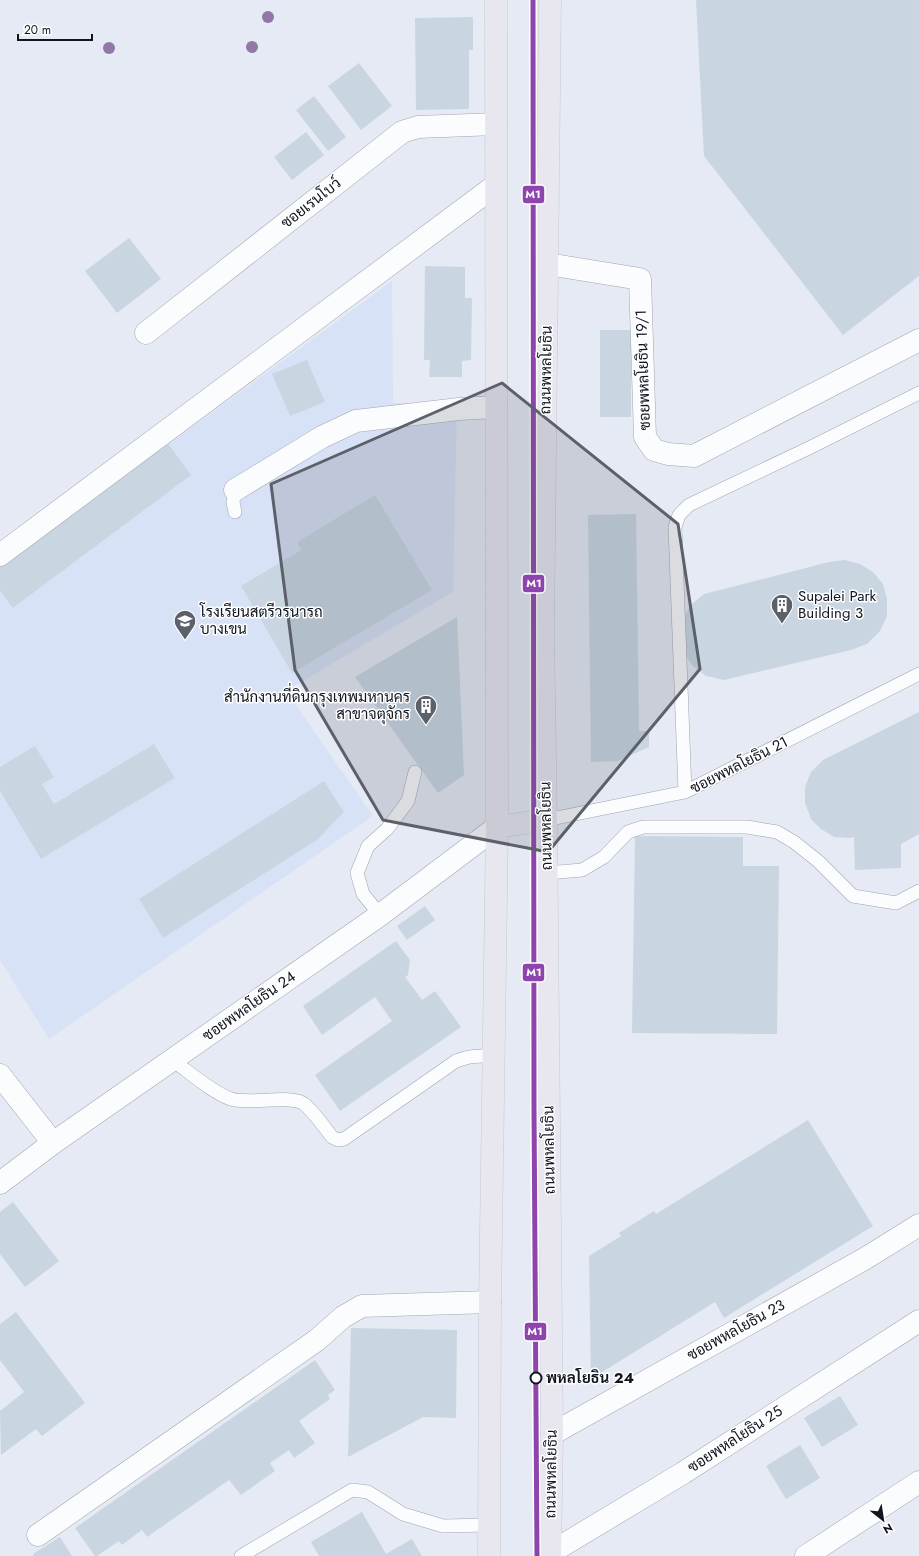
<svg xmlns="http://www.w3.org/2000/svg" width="919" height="1556" font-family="Jost,Sarabun,sans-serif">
<rect width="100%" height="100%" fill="#e5eaf4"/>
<path fill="#d8e2f7" d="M 392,281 L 393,403 L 457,403 L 453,592 L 286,691 L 373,816 L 49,1039 L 0,960 L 0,568 Z"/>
<path fill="#c9d6e2" d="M 696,0 L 919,0 L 919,276 L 843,335 L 704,156 Z
M 473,17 L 473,50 L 469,50 L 469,109 L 416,110 L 415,18 Z
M 359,63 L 392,106 L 361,130 L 328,86 Z
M 314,96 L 346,137 L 328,151 L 296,110 Z
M 306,132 L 324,155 L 292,180 L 274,157 Z
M 129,238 L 161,279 L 117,313 L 85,271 Z
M 425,266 L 465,267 L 465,298 L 472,298 L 471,360 L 462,361 L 462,377 L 429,377 L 430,360 L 424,360 Z
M 600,330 L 631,330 L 631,417 L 600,417 Z
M 307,360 L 325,402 L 290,416 L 272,374 Z
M 167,442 L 191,475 L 13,608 L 0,591 L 0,566 Z
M 375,495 L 432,590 L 292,673 L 241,586 L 301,550 L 297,542 Z
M 636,514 L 639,731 L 649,731 L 649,747 L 618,761 L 591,762 L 588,515 Z
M 845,560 L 860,564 L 873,572 L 883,584 L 887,599 L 887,616 L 880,631 L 867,644 L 851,650 L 724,680 L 706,676 L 692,665 L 683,651 L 683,618 L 692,604 L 704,594 L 829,562 Z
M 457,617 L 464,775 L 438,793 L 355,677 Z
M 919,712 L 919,834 L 901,844 L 901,868 L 855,870 L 854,837 L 849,838 L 834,837 L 821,829 L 811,819 L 805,803 L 805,787 L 811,772 L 823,760 Z
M 154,744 L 175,778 L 41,859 L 0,791 L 0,767 L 35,746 L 54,777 L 42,784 L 54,804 Z
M 324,781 L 344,812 L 317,840 L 163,938 L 139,899 Z
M 635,836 L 743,837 L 743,866 L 779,866 L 777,1034 L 632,1033 Z
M 425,906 L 435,920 L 407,940 L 397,926 Z
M 396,941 L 410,960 L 408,975 L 405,977 L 422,1000 L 435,991 L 461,1027 L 340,1111 L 315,1075 L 392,1021 L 375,997 L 322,1035 L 303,1006 Z
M 808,1120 L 873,1226 L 724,1318 L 715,1302 L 591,1379 L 589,1256 L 621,1236 L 619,1233 L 654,1211 L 656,1214 Z
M 13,1202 L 59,1261 L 25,1287 L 0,1254 L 0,1212 Z
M 16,1312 L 85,1403 L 42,1436 L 36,1429 L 1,1455 L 0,1411 L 24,1392 L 0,1360 L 0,1324 Z
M 351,1328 L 457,1330 L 456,1418 L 423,1417 L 348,1457 Z
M 315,1360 L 335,1390 L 328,1395 L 330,1399 L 299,1421 L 315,1443 L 294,1458 L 289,1450 L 270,1463 L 275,1471 L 241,1495 L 229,1480 L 147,1537 L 142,1530 L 122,1545 L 119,1541 L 97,1556 L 95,1556 L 75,1528 Z
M 840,1396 L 858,1425 L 822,1447 L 804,1418 Z
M 800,1445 L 820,1478 L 786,1499 L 766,1466 Z
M 362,1512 L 386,1554 L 412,1539 L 422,1556 L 319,1556 L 311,1542 Z
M 60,1537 L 72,1556 L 34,1556 L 33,1554 Z"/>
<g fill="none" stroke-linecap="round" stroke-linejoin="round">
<g stroke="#a0a5af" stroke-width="14">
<path id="service" d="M 235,490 L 233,502 L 235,512
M 685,792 L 675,527 L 679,515 L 689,505 L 809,448 L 919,393
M 546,820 L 685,792 L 919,674
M 547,873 L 582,870 L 604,857 L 628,832 L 643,827 L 747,827 L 777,832 L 794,842 L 818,861 L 853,896 L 896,903 L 919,891
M 380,915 L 363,894 L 357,873 L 368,846 L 387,829 L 408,801 L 415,772
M 172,1060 C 188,1071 213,1093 231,1099 C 250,1105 292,1094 304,1104 C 313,1111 325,1128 332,1137 L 338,1140 L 344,1139 L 456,1061 L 469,1057 L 493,1055
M 241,1556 L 352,1490 L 368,1492 L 403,1514 L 443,1526 L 489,1525"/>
</g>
<g stroke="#a0a5af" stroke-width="23">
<path id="minor" d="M 547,264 L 640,279 L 645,437 L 654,450 L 668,454 L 694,456 L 919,340
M 146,333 L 402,132 L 418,127 L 496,124
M 235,490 L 322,437 L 356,421 L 459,409 L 495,407
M 0,555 L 496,185
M 0,1075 L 53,1143
M 0,1183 L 53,1143 L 380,915 L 497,827
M 552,1434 L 866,1258 L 919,1225
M 38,1535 L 317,1340 L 343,1317 L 362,1306 L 490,1302
M 550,1553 L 683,1473 L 919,1321
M 806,1556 L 919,1482"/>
</g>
<g stroke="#c6c9ce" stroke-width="23">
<path id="primary" d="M 497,827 L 546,820
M 489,1556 L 490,1302 L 497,827 L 496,0
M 550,1556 L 552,1434 L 546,820 L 543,633 L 550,0"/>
</g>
<use href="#service" stroke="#fbfcfd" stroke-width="13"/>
<use href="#minor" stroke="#fbfcfd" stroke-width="22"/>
<use href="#primary" stroke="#e8e7f0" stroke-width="22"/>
<g stroke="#fff" stroke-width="8">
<path id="metro-1" d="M 533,0 L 534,1108 L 537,1556"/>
</g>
<use href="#metro-1" stroke="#8e44ad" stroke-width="5"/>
</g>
<g fill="#9277a7">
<circle cx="268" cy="17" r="6"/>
<circle cx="252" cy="47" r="6"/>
<circle cx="109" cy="48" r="6"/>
</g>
<path fill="#5b606a" fill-opacity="0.2" stroke="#5b606a" stroke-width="3" stroke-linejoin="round" d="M 502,383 L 678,524 L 700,669 L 548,852 L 383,820 L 295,670 L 271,484 Z"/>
<defs>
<g id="building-pin" transform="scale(1.15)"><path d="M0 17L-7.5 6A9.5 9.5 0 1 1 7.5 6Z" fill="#5b606a" stroke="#fff"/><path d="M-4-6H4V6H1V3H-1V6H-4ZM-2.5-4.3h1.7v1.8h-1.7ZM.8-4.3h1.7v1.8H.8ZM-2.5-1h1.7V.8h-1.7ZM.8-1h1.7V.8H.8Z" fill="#fff"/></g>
<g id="school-pin" transform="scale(1.15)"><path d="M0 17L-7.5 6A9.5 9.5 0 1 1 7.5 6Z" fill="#5b606a" stroke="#fff"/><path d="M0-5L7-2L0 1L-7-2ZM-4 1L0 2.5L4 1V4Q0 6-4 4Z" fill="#fff"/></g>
</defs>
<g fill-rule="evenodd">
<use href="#building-pin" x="782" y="605"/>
<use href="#school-pin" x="185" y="621"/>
<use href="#building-pin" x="426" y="706"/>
</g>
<circle fill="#fff" stroke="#111520" stroke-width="2" cx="536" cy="1378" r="5.5"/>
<g text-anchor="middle" stroke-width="3" stroke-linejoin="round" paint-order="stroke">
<g font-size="15" fill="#111520" stroke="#fff">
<text transform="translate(311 203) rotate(-38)" y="5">ซอยเรนโบว์</text>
<text transform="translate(546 370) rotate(-89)" y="5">ถนนพหลโยธิน</text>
<text transform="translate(643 370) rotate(-92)" y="5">ซอยพหลโยธิน 19/1</text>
<text transform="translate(739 765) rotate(-27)" y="5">ซอยพหลโยธิน 21</text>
<text transform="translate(546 826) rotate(-91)" y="5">ถนนพหลโยธิน</text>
<text transform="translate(249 1006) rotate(-35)" y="5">ซอยพหลโยธิน 24</text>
<text transform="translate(549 1150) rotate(-91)" y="5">ถนนพหลโยธิน</text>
<text transform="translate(736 1330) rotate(-29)" y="5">ซอยพหลโยธิน 23</text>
<text transform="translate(735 1439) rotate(-33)" y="5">ซอยพหลโยธิน 25</text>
<text transform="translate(551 1474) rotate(-89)" y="5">ถนนพหลโยธิน</text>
</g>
<g font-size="15" fill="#111520" stroke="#fff" text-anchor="start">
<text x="798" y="601">Supalei Park<tspan x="798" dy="17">Building 3</tspan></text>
<text x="200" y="617">โรงเรียนสตรีวรนารถ<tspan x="200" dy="17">บางเขน</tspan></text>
<text x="410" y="702" text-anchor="end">สำนักงานที่ดินกรุงเทพมหานคร<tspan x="410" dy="17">สาขาจตุจักร</tspan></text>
</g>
<g font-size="15" font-weight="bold" fill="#111520" stroke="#fff" text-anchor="start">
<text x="546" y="1383">พหลโยธิน 24</text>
</g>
</g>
<g stroke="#fff" stroke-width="1.5">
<rect x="522" y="185" width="23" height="19" rx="4" fill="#8e44ad"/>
<rect x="522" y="574" width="23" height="19" rx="4" fill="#8e44ad"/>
<rect x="522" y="963" width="23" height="19" rx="4" fill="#8e44ad"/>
<rect x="524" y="1322" width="23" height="19" rx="4" fill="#8e44ad"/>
</g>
<g font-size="11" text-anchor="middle" font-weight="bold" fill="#fff">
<text x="533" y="198">M1</text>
<text x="534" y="587">M1</text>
<text x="534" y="976">M1</text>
<text x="535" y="1335">M1</text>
</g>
<g transform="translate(883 1520) rotate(150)" stroke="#ffffff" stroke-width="3" paint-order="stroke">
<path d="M0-3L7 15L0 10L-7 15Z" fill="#111520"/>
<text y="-6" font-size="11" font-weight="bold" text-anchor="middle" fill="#111520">N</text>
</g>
<path d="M18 34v6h74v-6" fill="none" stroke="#111520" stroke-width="2"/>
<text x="24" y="34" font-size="12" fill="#111520" stroke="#ffffff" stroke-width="3" paint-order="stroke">20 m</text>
</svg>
